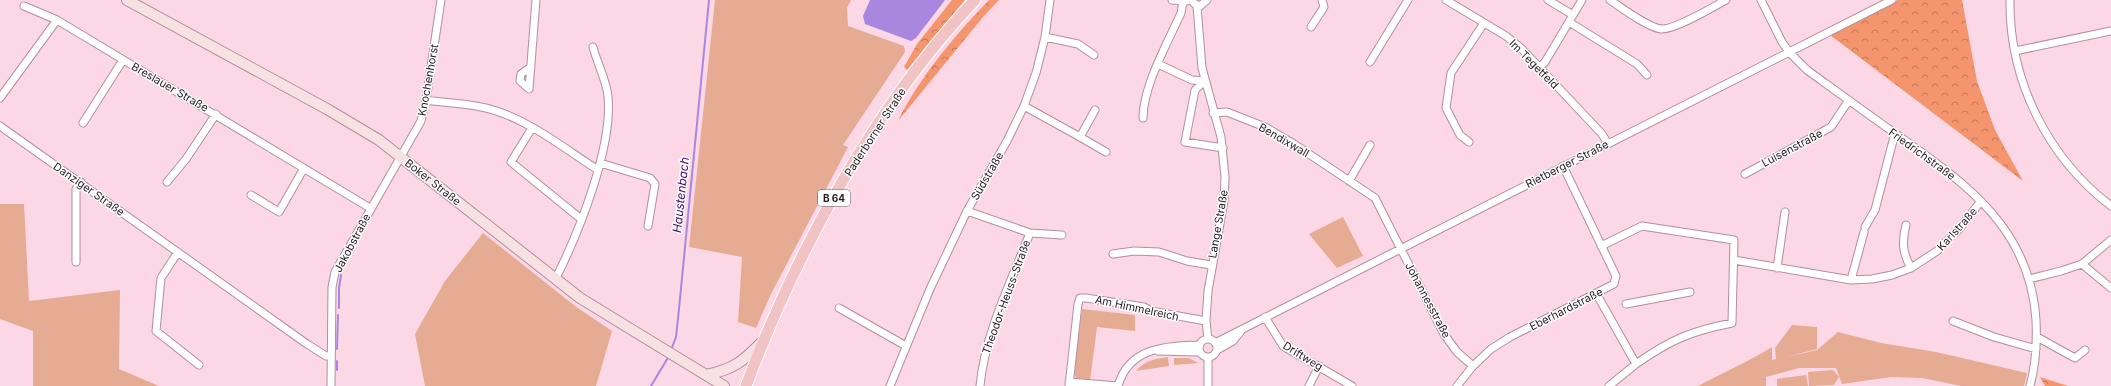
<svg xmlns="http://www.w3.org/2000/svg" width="2111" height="386" font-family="Inter,sans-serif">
<defs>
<pattern id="forest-crowns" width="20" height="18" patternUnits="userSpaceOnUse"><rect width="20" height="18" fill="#f5956d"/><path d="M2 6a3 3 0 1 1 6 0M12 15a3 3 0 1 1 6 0" fill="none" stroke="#c67959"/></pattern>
</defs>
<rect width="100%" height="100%" fill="#fcd7e6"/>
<path fill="#e6ab93" d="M 715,0 L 851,0 L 847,8 L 848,26 L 904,46 L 905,52 L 843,145 L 848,147 L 770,296 L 756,328 L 738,322 L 742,257 L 689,247 Z
M 0,204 L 24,204 L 29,301 L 120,290 L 119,369 L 159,386 L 33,386 L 33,331 L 0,319 Z
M 1343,217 L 1363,256 L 1337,268 L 1309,234 Z
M 483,233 L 575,306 L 612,331 L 596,386 L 425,386 L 415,334 L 445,281 Z
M 1082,309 L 1135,315 L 1135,331 L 1097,327 L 1090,381 L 1078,380 L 1074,375 Z
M 1792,325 L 1817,327 L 1817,349 L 1783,358 L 1817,350 L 1838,332 L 1881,343 L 1936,352 L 2027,373 L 2024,386 L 1961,386 L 1922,378 L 1891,377 L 1842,384 L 1836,368 L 1799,368 L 1766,377 L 1766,386 L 1698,386 C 1722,373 1748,362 1772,347 L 1772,360 L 1776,359 L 1775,348 Z
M 1168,357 L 1169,366 L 1136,371 C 1146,360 1154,359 1168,357 Z
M 1174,358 L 1189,358 L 1198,363 L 1174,365 Z
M 1833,370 L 1839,377 L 1834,385 L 1809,386 L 1808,372 Z
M 1806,375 L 1808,386 L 1777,386 L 1777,379 Z"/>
<path fill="url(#forest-crowns)" d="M 952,0 L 965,0 L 907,70 L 904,67 L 917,44 Z
M 989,0 L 999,0 L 983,17 L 898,121 C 918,79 956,34 989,0 Z
M 1898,0 L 1962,0 L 1977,81 L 1995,130 L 2023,181 L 1830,35 Z
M 2040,377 L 2068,386 L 2045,386 Z"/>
<path fill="#a987de" d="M 870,0 L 945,0 L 916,38 L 911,41 L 865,24 L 863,16 Z"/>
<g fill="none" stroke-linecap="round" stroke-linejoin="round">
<path stroke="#a987de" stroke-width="2" d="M 339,308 L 339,288 L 341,275
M 337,349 L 338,315
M 671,350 L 676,337 L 679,309 L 709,0
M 337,370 L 337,361
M 651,386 L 669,356"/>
<g stroke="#b18f9d" stroke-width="9">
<path id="street" d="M 1172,0 L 1187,1
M 1191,0 L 1195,4 L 1200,6 L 1207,0
M 1446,0 L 1506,36 L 1521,48 L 1602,134 L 1608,144
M 1548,0 L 1573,15
M 1610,0 C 1622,8 1647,27 1661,29 C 1675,30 1713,7 1726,0
M 1761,0 L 1782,42 L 1789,52 L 1807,70 C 1836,91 1866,113 1896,134 C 1965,183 2030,227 2036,320 C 2037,342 2036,364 2030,386
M 2010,0 C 2009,80 2047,157 2111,206
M 24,6 L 57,20 L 370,208
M 1197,6 L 1202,68 L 1221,137 L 1225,177 L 1224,201 L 1208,291 L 1206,321 L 1208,339
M 1569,22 L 1637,64 L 1647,75
M 1311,27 L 1324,7 L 1322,0
M 1045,37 L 1078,44 L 1094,55
M 2015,51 L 2111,31
M 1370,62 L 1408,0
M 1158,64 L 1192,80 L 1205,81
M 531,67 L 521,74 L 520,81 L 529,89 L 536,0
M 1539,68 L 1545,62 L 1582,0
M 1205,81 L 1195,90 L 1185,142 L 1223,148
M 0,98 L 57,20
M 426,100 C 444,103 463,103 481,107 C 523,115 562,147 598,170
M 1024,106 L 1080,137 L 1095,110
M 1213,113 L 1227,112 L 1265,127 L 1294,144 L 1375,198 L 1444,334 L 1457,352 L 1473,366
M 1143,118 C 1143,86 1168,42 1181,13 L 1183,1
M 83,123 L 123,60
M 0,126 L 307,344 L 326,356 L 331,356
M 532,128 L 511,162 L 581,219
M 1080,137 L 1106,152
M 1469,142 L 1460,135 L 1446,108 L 1451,73 L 1484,23
M 600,163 L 650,178 L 655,184 L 648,226
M 1745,174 L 1831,127 L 1849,100
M 1349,181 L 1370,145
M 167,182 L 186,159 L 216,114
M 251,195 L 279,212 L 304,168
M 967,211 L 1030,233 L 1062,235
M 1906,225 C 1902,242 1902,252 1911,268
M 1865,227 L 1875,210 L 1895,133
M 178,252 L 161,278 L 156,331 L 199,365
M 1113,254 L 1134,251 L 1159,252 L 1187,261 L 1211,265
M 1734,260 L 1851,280 L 1872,279 L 1892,275 L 1911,268 L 1937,251 L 1960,228 L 1981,201
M 76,262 L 76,189 L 81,182
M 2082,264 L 2111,288
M 1777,268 L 1785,212
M 556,278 C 579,232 613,147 608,96 C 606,79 597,63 593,47
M 2029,279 L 2061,271 L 2082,264 L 2111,240
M 1851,280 L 1864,232
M 1596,293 L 1636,364 C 1670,340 1691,331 1732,323 L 1734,240 L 1642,226 L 1601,246
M 1626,304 L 1690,292
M 839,308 L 906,346
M 1265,317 L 1283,346 L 1352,386
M 1953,321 L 1994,337 L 2036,349
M 2037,337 L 2075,358 L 2085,350
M1199 348a9 9 0 1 1 18 0a9 9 0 1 1-18 0Z
M 1215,343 L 1892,0
M 1217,350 L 1233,341 L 1241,331
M 1158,351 L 1199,352
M 1208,357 L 1208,386
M 1069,382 L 1118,386
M 331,386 L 332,287 L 335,272 L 421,121 L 426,100 L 441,0
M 890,386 L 930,289 L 967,211 L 1007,141 L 1024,106 L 1036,73 L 1045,37 L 1050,0
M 980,386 C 985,333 1011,282 1030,233
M 1069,386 L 1078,304 L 1080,298 L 1086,298 L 1144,307 L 1151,311 L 1206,321
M 1118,386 C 1129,347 1166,346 1200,345
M 1309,386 L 1319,366
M 1457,386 L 1473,366 L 1491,349 L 1510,337 L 1614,284 L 1616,276 L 1563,166
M 1609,386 L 1636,364"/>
</g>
<g stroke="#b18f9d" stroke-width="12">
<path id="secondary" d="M 127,0 L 327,109 L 379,140 L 580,298 L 724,386
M 706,375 C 735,369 743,361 763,341"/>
</g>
<g stroke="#fff" stroke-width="13">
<path id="primary" d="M 746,386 C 796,252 876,104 975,0"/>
</g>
<use href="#street" stroke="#fff" stroke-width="7"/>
<use href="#secondary" stroke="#f8e1e2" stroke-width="10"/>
<use href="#primary" stroke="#f2c3c4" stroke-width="11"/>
</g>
<g text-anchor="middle" stroke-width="3" stroke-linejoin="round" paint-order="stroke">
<rect fill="#fff" stroke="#675e62" stroke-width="1" x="818" y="190" width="32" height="16" rx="3"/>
<g font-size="10" font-weight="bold" fill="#26191f">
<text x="834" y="202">B 64</text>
</g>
<g font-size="11" fill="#26191f" stroke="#fff">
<text transform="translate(1534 64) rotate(45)" y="4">Im Tegetfeld</text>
<text transform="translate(428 80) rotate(-80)" y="4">Knochenhorst</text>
<text transform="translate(170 87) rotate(30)" y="4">Breslauer Straße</text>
<text transform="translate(875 132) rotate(-57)" y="4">Paderborner Straße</text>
<text transform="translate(1284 140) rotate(30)" y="4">Bendixwall</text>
<text transform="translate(1792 148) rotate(-28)" y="4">Luisenstraße</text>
<text transform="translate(1922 154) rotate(36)" y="4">Friedrichstraße</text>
<text transform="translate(1567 164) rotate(-27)" y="4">Rietberger Straße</text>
<text transform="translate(987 176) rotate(-60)" y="4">Südstraße</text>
<text transform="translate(433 182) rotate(38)" y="4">Boker Straße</text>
<text transform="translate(89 189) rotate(35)" y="4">Danziger Straße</text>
<text transform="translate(1218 224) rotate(-80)" y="4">Lange Straße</text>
<text transform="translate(1957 229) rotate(-48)" y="4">Karlstraße</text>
<text transform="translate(352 243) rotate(-62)" y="4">Jakobstraße</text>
<text transform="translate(1006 297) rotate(-70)" y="4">Theodor-Heuss-Straße</text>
<text transform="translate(1428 300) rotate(62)" y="4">Johannesstraße</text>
<text transform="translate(1137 308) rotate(12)" y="4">Am Himmelreich</text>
<text transform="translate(1566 309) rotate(-27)" y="4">Eberhardstraße</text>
<text transform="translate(1303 356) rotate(32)" y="4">Driftweg</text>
</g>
<g font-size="12" font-style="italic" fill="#410772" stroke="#fff">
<text transform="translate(681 195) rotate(-84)" y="4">Haustenbach</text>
</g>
</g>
</svg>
